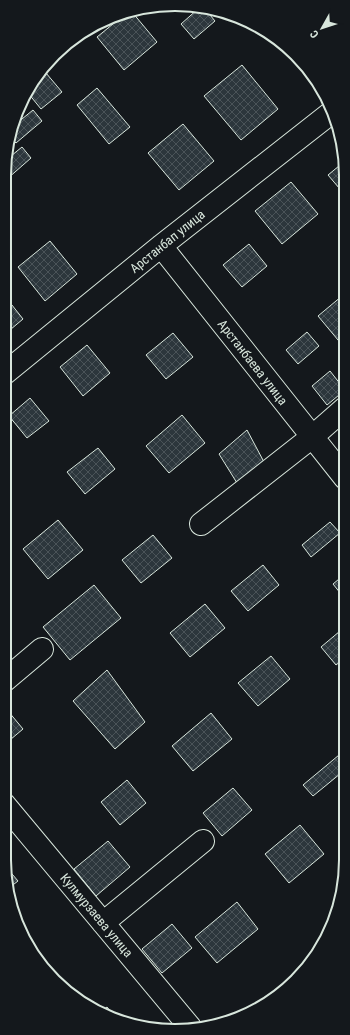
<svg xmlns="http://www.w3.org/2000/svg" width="350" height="1035" font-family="'Roboto Condensed',sans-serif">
<defs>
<pattern id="building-cross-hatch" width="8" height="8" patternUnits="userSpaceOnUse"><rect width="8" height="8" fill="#2c363c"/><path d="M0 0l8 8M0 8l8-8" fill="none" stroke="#4a5358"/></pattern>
</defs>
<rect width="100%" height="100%" fill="#14181c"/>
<path fill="url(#building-cross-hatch)" stroke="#d8e6dc" d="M 199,8 L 205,9 L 215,21 L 194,39 L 181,24 Z
M 132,12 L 157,42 L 124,70 L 97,37 L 124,15 Z
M 242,65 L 278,109 L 241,140 L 204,96 Z
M 46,73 L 62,92 L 41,109 L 28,93 L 33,83 Z
M 97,88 L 130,127 L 109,144 L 77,105 Z
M 33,110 L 42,121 L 16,143 L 9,136 L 11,128 Z
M 183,124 L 214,161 L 179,190 L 148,153 Z
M 22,147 L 31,158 L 7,179 L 4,175 L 6,160 Z
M 345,161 L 345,195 L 328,175 Z
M 291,182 L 318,214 L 282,244 L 255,211 Z
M 50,241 L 77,274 L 45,301 L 18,267 Z
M 249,244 L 267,266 L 242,287 L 223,265 Z
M 4,295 L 23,319 L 4,335 Z
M 342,296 L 345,300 L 345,345 L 343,346 L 318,316 Z
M 307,332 L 319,346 L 298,364 L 286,350 Z
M 173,333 L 193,357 L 166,379 L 146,355 Z
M 87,345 L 110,373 L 83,396 L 60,367 Z
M 330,371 L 345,390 L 327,405 L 312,386 Z
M 30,398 L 49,421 L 27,438 L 9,416 Z
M 182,415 L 205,443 L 169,473 L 146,446 Z
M 247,430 L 264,462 L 237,483 L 219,454 Z
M 98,448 L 115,469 L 85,494 L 67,472 Z
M 58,520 L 83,550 L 48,579 L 23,549 Z
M 330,522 L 340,533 L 311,557 L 302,545 Z
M 153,535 L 172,558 L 141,583 L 122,560 Z
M 263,565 L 279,585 L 248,611 L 231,591 Z
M 345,574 L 345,599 L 333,584 Z
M 94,585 L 121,618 L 70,660 L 43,627 Z
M 205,604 L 225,628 L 190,657 L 170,633 Z
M 346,626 L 346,657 L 336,665 L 321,647 Z
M 271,656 L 290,679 L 258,706 L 238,683 Z
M 107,670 L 145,722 L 115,749 L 73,701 Z
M 8,711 L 23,729 L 4,745 L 4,714 Z
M 211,713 L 232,739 L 193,771 L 172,746 Z
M 345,750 L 346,769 L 313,796 L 303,785 Z
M 127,780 L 146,803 L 120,825 L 101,802 Z
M 233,788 L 252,810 L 222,836 L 203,813 Z
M 300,825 L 324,854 L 289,883 L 265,854 Z
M 108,841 L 130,867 L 96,896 L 74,869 Z
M 7,868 L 18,881 L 9,888 L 6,869 Z
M 237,902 L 258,929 L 217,963 L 195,937 Z
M 334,917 L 329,928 L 326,924 Z
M 172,924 L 192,948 L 162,973 L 142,949 Z
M 107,1007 L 116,1018 L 99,1013 Z"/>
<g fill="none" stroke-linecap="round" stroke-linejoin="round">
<g stroke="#d8e6dc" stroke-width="24">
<path id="minor" d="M 161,246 L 345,478
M 4,374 L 161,246 L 332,112
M 201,524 L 312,437 L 345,408
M 4,681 L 42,649
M 4,804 L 190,1027
M 103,923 L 203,841"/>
</g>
<use href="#minor" stroke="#14181c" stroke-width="22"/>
</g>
<g text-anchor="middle" stroke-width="3" stroke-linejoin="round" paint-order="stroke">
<g font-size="13" fill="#d8e6dc" stroke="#14181c">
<text transform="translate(167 241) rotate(-39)" y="5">Арстанбап улица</text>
<text transform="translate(253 362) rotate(52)" y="5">Арстанбаева улица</text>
<text transform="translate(97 915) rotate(50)" y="5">Кулмурзаева улица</text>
</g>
</g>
<path d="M0 0H350V1035H0ZM175 11H175A164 164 0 0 1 339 175V860A164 164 0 0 1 175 1024H175A164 164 0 0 1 11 860V175A164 164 0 0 1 175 11Z" fill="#14181c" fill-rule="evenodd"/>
<path fill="none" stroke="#d8e6dc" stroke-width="2" d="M175 11H175A164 164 0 0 1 339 175V860A164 164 0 0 1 175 1024H175A164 164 0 0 1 11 860V175A164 164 0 0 1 175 11Z"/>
<g transform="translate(322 28) rotate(231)" stroke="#14181c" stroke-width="3" paint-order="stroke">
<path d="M0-3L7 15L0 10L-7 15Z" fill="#d8e6dc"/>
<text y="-6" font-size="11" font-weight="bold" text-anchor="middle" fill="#d8e6dc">С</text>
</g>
</svg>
